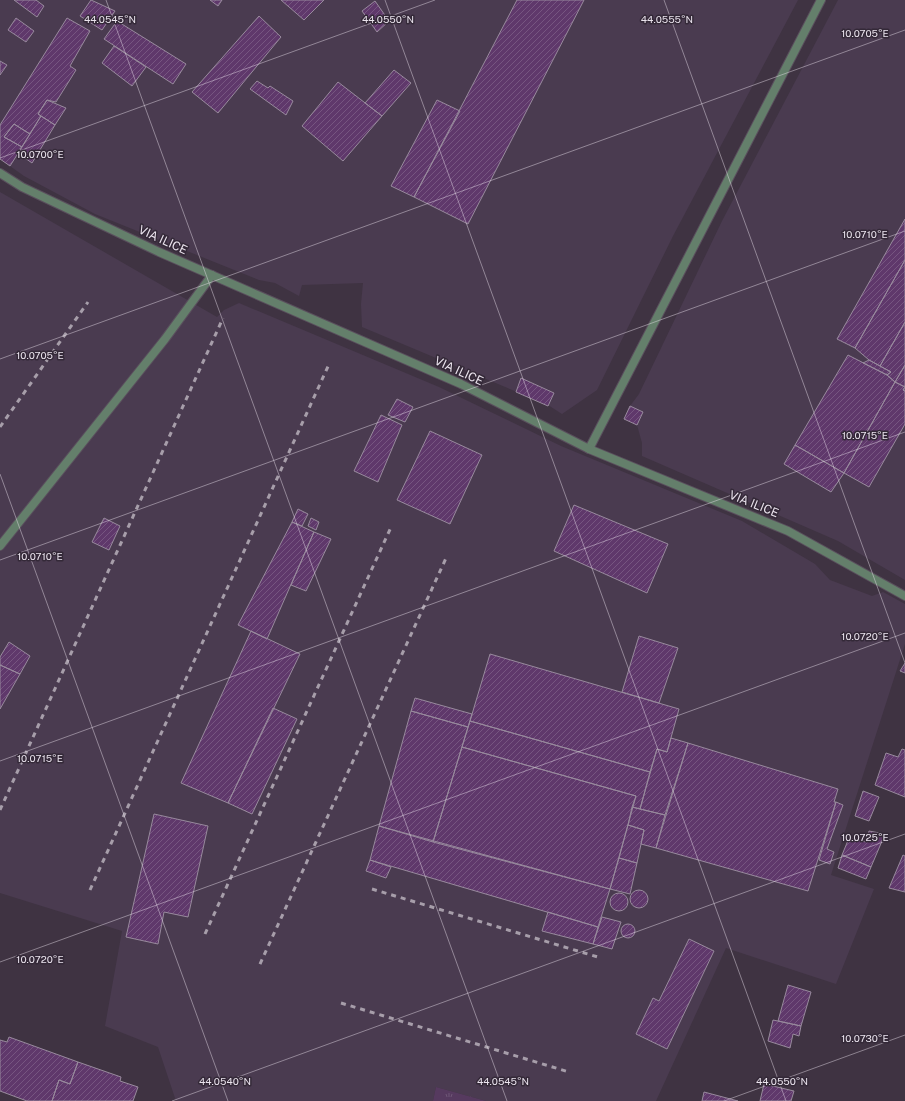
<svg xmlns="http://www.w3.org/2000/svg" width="905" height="1101" font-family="'Public Sans',sans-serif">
<defs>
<pattern id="grass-tufts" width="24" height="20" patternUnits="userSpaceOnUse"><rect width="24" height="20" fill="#563a5f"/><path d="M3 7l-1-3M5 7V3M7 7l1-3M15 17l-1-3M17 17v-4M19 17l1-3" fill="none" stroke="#6e5676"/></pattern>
<pattern id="building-hatch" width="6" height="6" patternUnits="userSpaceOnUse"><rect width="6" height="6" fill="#5f386b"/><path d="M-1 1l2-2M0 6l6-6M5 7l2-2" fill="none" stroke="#765580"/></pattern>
</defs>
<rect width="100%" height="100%" fill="#3f3342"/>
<path fill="#4a3b50" d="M 0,0 L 798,0 L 673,236 L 597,390 L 562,414 L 548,405 L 362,327 L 361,304 L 363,283 L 302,285 L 299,296 L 275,283 L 259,280 L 95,214 L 24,176 L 0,159 Z
M 838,0 L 905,0 L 905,580 L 838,541 L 642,456 L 642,443 L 637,425 L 624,419 L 630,406 L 639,394 L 722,221 Z
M 0,192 L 217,317 L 224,310 L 239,303 L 439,387 L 561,446 L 742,521 L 815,564 L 830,580 L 872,596 L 883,592 L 905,604 L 905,644 L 831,875 L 874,889 L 836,984 L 726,948 L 656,1101 L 486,1101 L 436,1087 L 433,1101 L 176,1101 L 158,1047 L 105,1026 L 122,931 L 0,893 Z"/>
<path fill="url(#grass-tufts)" d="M 436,1087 L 486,1101 L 433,1101 Z"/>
<path fill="url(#building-hatch)" stroke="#988a9d" d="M 14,0 L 36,0 L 44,6 L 37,17 Z
M 91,0 L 115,11 L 102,30 L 80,16 Z
M 210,0 L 222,0 L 218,6 Z
M 281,0 L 324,0 L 304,20 Z
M 517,0 L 584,0 L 468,224 L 414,197 Z
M 375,1 L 389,21 L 377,32 L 362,11 Z
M 259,16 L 281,37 L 218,113 L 192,92 Z
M 16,18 L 34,31 L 26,42 L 8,30 Z
M 67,18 L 90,31 L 70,66 L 76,70 L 56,102 L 47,100 L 38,114 L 41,116 L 30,134 L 14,124 L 4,137 L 22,147 L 10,166 L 0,159 L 0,125 Z
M 117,21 L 186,64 L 173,84 L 104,39 Z
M 114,46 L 146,67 L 132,86 L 102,63 Z
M 0,61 L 7,65 L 0,75 Z
M 394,70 L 411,83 L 382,116 L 365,103 Z
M 257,81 L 268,88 L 270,86 L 293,101 L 286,115 L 250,89 Z
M 338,82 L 382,116 L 343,161 L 302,126 Z
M 47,100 L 66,108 L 55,125 L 38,114 Z
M 437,100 L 460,111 L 414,197 L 391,186 Z
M 41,116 L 55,125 L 32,163 L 18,153 Z
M 14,124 L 30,134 L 22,147 L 4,137 Z
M 905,219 L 905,260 L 855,348 L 837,339 Z
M 905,260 L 905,322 L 880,366 L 869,360 L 855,348 Z
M 905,322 L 905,365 L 895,382 L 887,375 L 891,372 L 880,366 Z
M 848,355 L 887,375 L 895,382 L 844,473 L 795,445 Z
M 869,360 L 891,372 L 887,375 L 863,363 Z
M 905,365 L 905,391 L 903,390 L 905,387 L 895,382 Z
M 521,378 L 554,393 L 548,406 L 516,392 Z
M 895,382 L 905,387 L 903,390 L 905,391 L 905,424 L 869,487 L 844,473 Z
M 397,399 L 413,407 L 405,422 L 388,415 Z
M 630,406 L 643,412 L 637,425 L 624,419 Z
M 381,415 L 402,425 L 378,482 L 354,471 Z
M 430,431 L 482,455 L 450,524 L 397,500 Z
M 795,445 L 844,473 L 831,492 L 784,464 Z
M 574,505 L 668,544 L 647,593 L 554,551 Z
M 298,509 L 308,514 L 302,526 L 292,522 Z
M 104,518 L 120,526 L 109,550 L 92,542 Z
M 311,518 L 319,522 L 316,530 L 308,526 Z
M 292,522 L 314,532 L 267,639 L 238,625 Z
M 314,532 L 331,539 L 306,591 L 291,585 Z
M 251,631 L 300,654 L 228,803 L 181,783 Z
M 639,636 L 678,648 L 659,703 L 622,692 Z
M 9,642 L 30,656 L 20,674 L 0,665 L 0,657 Z
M 490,654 L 679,709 L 667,752 L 657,749 L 650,772 L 470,721 Z
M 905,663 L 905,673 L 900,671 Z
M 0,665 L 20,674 L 0,709 Z
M 415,698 L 472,714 L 468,727 L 411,711 Z
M 273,708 L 297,719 L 252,814 L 228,803 Z
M 411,711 L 468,727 L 433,842 L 379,826 Z
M 470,721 L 650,772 L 640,809 L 632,807 L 636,796 L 462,747 Z
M 671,738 L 688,743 L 665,815 L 640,809 L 657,749 L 667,752 Z
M 688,743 L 838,789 L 834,802 L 836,802 L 808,891 L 656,848 Z
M 462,747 L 636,796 L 610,889 L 433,842 Z
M 902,749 L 905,750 L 905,797 L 875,785 L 886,753 L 898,757 Z
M 863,791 L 879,797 L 869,821 L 855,816 Z
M 836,802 L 843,805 L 827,849 L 834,852 L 830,864 L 819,860 Z
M 632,807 L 665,815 L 656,848 L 641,844 L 644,830 L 628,825 Z
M 154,814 L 208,826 L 188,917 L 164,912 L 158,944 L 126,937 Z
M 628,825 L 644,830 L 637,863 L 619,858 Z
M 379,826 L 610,889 L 598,927 L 370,860 Z
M 869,831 L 885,834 L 871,867 L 842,855 L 849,838 L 866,842 Z
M 842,855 L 871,867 L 866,879 L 838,868 Z
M 903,855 L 905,856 L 905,892 L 889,888 Z
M 619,858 L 637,863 L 630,894 L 610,889 Z
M 370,860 L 391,867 L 386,878 L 366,871 Z
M630 899a9 9 0 1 1 18 0a9 9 0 1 1-18 0Z
M610 902a9 9 0 1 1 18 0a9 9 0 1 1-18 0Z
M 548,912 L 598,927 L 593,944 L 542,931 Z
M 602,917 L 621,922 L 612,949 L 593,944 Z
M621 931a7 7 0 1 1 14 0a7 7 0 1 1-14 0Z
M 689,939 L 714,951 L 667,1049 L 636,1034 L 653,998 L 659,1001 Z
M 788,985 L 811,992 L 801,1026 L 778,1021 Z
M 773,1020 L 801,1026 L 799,1036 L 793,1034 L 790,1048 L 768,1041 Z
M 9,1037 L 78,1062 L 70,1084 L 59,1080 L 52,1101 L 27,1101 L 0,1091 L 0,1040 L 7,1042 Z
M 78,1062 L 121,1077 L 120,1081 L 138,1087 L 133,1101 L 52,1101 L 59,1080 L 70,1084 Z
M 764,1084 L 794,1091 L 791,1101 L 760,1101 Z
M 704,1092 L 738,1101 L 702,1101 Z"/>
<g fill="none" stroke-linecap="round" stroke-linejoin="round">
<g stroke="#5a4f5d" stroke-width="10">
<path id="lane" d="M 589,449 L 821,0
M 0,546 L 165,339 L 212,275"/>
</g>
<g stroke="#5a4f5d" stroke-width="10">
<path id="street" d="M 0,173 L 22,187 L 159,252 L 461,384 L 589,449 L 788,531 L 905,596"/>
</g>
<use href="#lane" stroke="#647f6b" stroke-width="8"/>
<use href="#street" stroke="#647f6b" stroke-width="8"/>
<path stroke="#a79eaa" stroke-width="3" stroke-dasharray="5 5" stroke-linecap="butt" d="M 0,427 L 88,302
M 0,810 L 223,318
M 372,889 L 601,958
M 90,890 L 330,362
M 205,934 L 392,525
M 260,964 L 447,556
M 341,1003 L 569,1072"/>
</g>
<path fill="none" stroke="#eae3ed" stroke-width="1" stroke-opacity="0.45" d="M 106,0 L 507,1101M 385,0 L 786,1101M 664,0 L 905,663M 0,158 L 435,0M 0,359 L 905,30M 0,474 L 228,1101M 0,560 L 905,231M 0,761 L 905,432M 0,962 L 905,633M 172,1101 L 905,834M 724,1101 L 905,1035"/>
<g text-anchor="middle" stroke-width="3" stroke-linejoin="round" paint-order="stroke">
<g font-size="12" fill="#eae3ed" stroke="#342938">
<text transform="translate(163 240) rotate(25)" y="4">VIA ILICE</text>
<text transform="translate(459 371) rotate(25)" y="4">VIA ILICE</text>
<text transform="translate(754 504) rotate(22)" y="4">VIA ILICE</text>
</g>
</g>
<g font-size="10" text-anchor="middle" fill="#eae3ed" stroke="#342938" stroke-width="3" stroke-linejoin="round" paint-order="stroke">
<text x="667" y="23">44.0555°N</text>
<text x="110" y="23">44.0545°N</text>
<text x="388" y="23">44.0550°N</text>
<text x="865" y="37">10.0705°E</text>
<text x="40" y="158">10.0700°E</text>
<text x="865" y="238">10.0710°E</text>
<text x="40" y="359">10.0705°E</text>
<text x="865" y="439">10.0715°E</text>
<text x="40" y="560">10.0710°E</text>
<text x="865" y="640">10.0720°E</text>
<text x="40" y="762">10.0715°E</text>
<text x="865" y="841">10.0725°E</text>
<text x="40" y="963">10.0720°E</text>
<text x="865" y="1042">10.0730°E</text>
<text x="225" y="1085">44.0540°N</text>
<text x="503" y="1085">44.0545°N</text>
<text x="782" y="1085">44.0550°N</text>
</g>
</svg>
